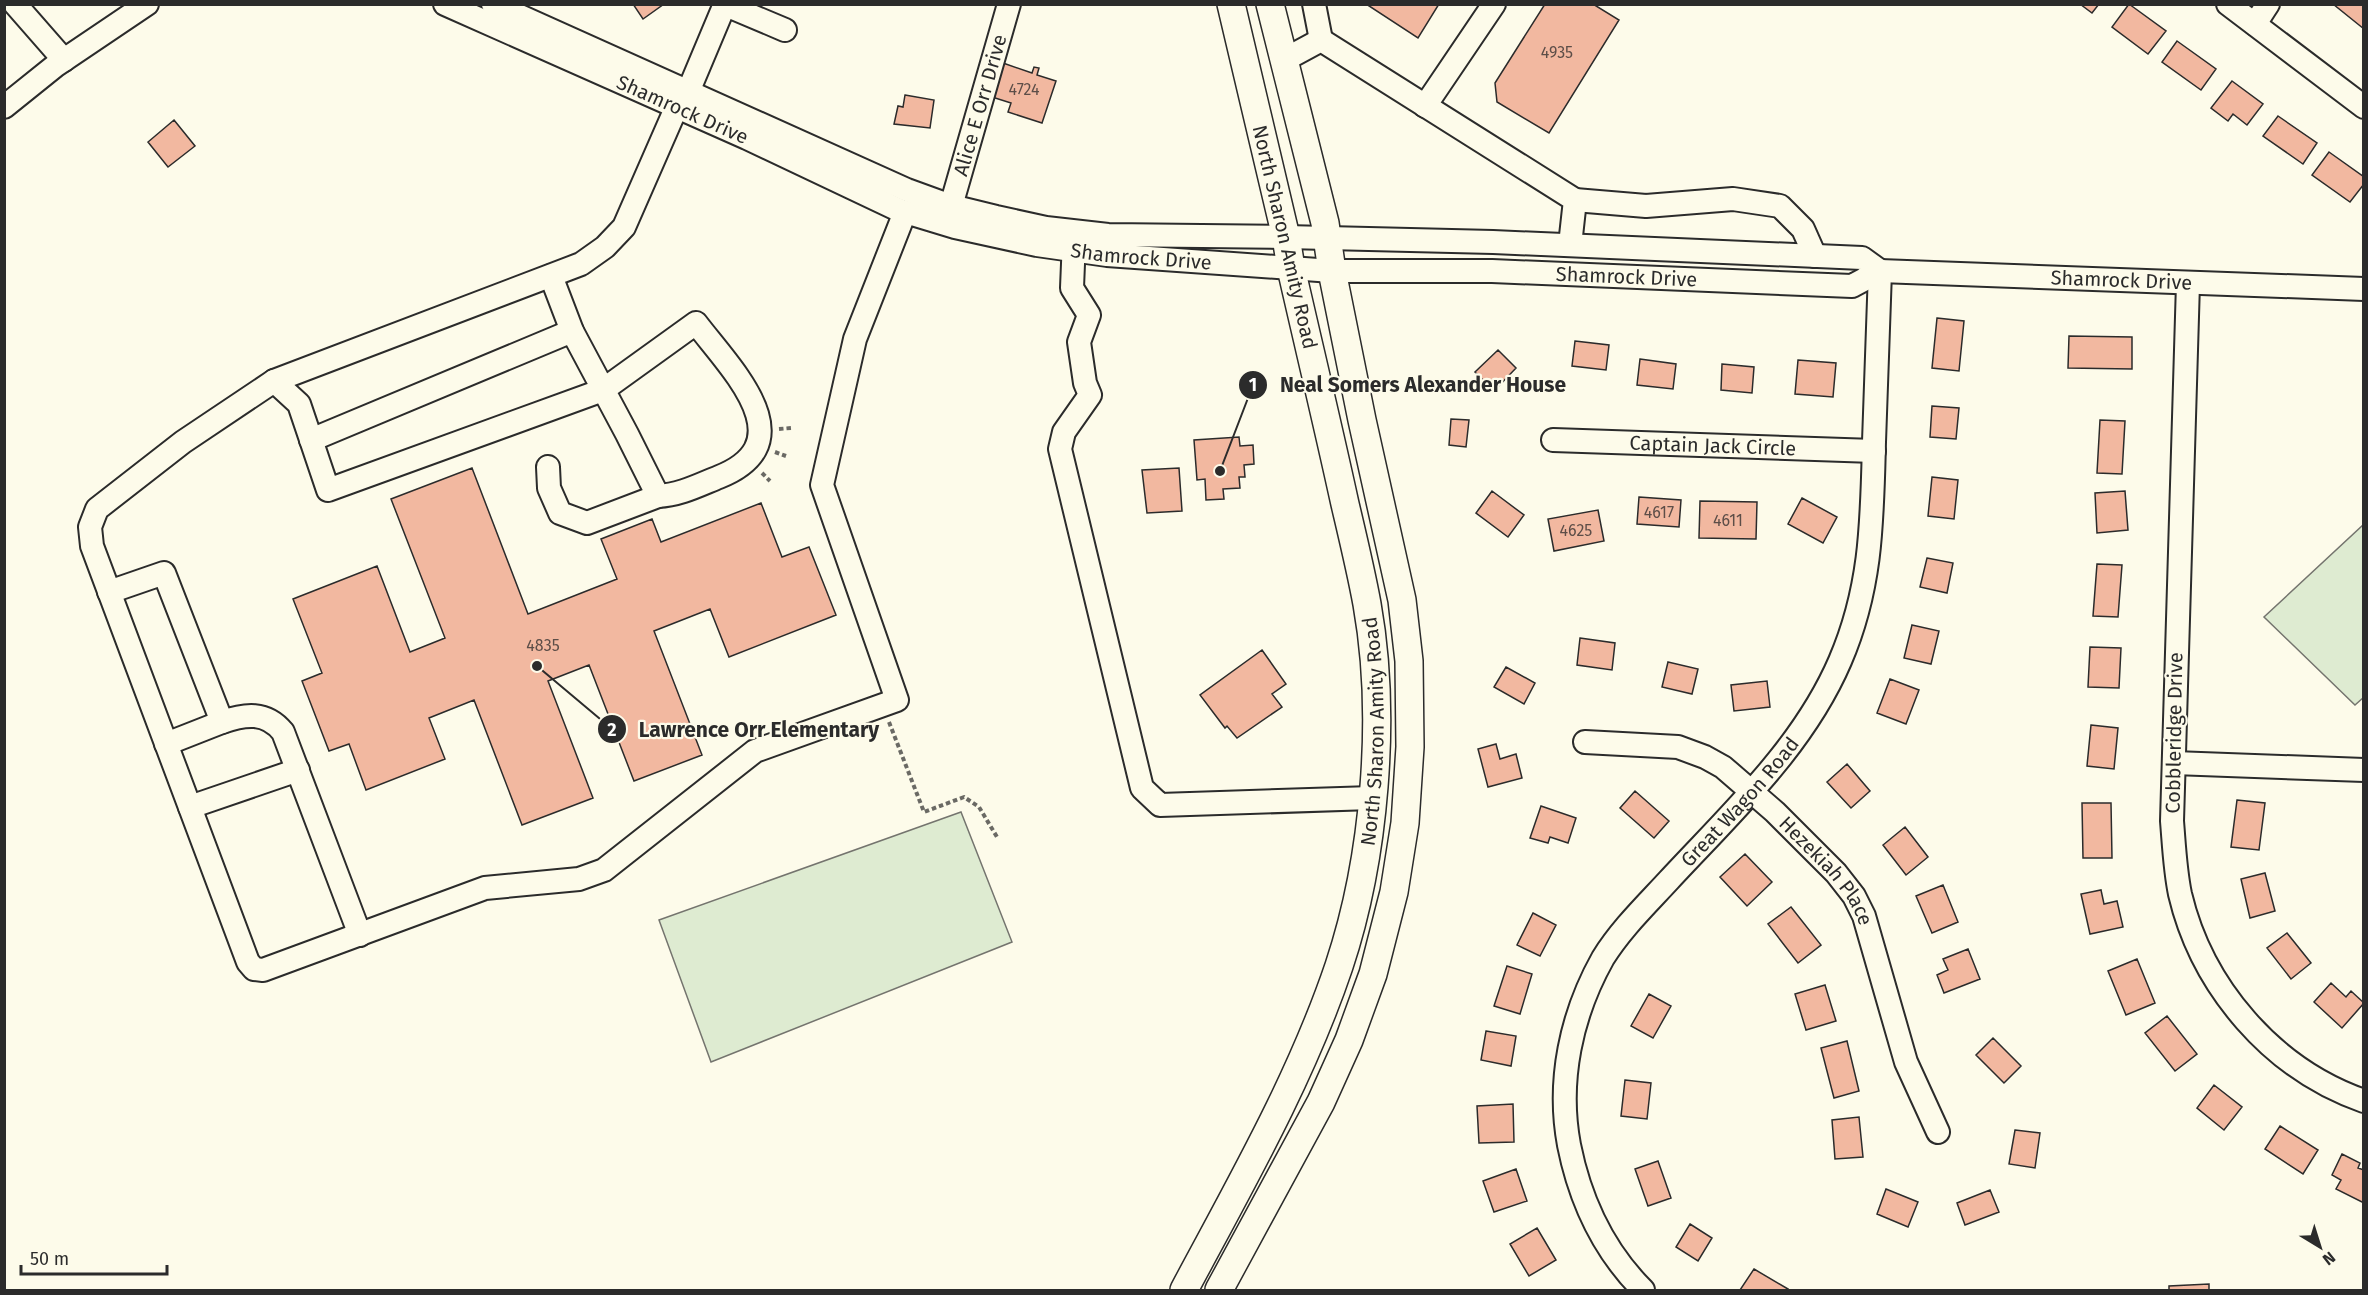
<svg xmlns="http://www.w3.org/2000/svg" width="2368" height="1295" font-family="'Fira Sans',sans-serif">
<rect width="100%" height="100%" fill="#fdfbea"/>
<path fill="#deebd1" stroke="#74746e" stroke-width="1.5" d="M 2363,525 L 2364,697 L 2355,705 L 2264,617 Z
M 961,812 L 1012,942 L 711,1062 L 659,920 Z"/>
<path fill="#f2b8a0" stroke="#2b2b2b" stroke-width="1.5" d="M 633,4 L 664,4 L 643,19 Z
M 1366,4 L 1439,4 L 1418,38 Z
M 1545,4 L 1593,4 L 1619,20 L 1549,133 L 1497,102 L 1495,83 Z
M 2080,4 L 2099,4 L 2092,13 Z
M 2129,4 L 2166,31 L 2148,54 L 2112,27 Z
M 2333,4 L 2364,4 L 2364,29 Z
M 2177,41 L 2216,69 L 2201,90 L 2162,62 Z
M 1003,63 L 1032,73 L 1034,67 L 1039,68 L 1037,75 L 1056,81 L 1042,123 L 1008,112 L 1011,103 L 992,97 Z
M 2232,81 L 2263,104 L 2247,125 L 2233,114 L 2228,121 L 2211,108 Z
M 905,95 L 934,100 L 930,128 L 894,124 L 898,106 L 903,107 Z
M 2278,116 L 2317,143 L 2303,164 L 2263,136 Z
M 174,120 L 195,146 L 168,167 L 148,142 Z
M 2329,152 L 2364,177 L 2364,184 L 2350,202 L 2312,175 Z
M 1937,318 L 1964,321 L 1959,371 L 1932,368 Z
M 2069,336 L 2132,337 L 2132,369 L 2068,368 Z
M 1575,341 L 1609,345 L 1606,370 L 1572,366 Z
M 1498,350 L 1516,368 L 1494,391 L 1475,372 Z
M 1640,359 L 1676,364 L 1673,389 L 1637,385 Z
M 1798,360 L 1836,363 L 1833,397 L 1795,394 Z
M 1722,364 L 1754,367 L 1752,393 L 1721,390 Z
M 1932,406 L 1959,408 L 1956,439 L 1930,437 Z
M 1451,419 L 1469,420 L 1466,447 L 1449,445 Z
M 2100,420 L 2125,421 L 2122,474 L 2097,473 Z
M 1239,437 L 1240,446 L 1253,445 L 1254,464 L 1244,465 L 1245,477 L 1239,477 L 1240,488 L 1223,489 L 1224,499 L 1206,500 L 1205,479 L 1197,480 L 1194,440 Z
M 472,468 L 528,614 L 617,579 L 601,539 L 652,519 L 661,542 L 761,503 L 782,557 L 809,547 L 836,615 L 729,657 L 710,609 L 654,631 L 702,755 L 634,781 L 589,665 L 548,681 L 593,798 L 522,825 L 474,700 L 429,718 L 445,759 L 366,790 L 349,744 L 329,751 L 302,681 L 322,673 L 293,599 L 377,566 L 410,652 L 445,638 L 391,499 Z
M 1179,468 L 1182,511 L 1147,513 L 1142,470 Z
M 1932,477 L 1958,480 L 1954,519 L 1928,516 Z
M 1492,491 L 1524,515 L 1508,537 L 1476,513 Z
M 2125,491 L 2128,530 L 2097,533 L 2095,493 Z
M 1639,497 L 1681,500 L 1679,527 L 1637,524 Z
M 1802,498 L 1837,517 L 1823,543 L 1788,524 Z
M 1700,501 L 1757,502 L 1756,539 L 1699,538 Z
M 1598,510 L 1604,541 L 1554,551 L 1548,519 Z
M 1927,558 L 1953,563 L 1947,593 L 1920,587 Z
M 2097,564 L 2122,565 L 2118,617 L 2093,616 Z
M 1912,625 L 1939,631 L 1931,664 L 1904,658 Z
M 1580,638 L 1615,643 L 1612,670 L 1577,665 Z
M 2090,647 L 2121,648 L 2119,688 L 2088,687 Z
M 1262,650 L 1286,684 L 1272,694 L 1282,707 L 1237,738 L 1227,726 L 1225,728 L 1200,695 Z
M 1668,662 L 1698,669 L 1692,694 L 1662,687 Z
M 1506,667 L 1535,683 L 1524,704 L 1494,687 Z
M 1890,679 L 1919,690 L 1906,724 L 1877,713 Z
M 1767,681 L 1770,707 L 1734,711 L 1731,685 Z
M 2091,725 L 2118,728 L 2114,769 L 2087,766 Z
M 1496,744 L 1500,759 L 1516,754 L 1522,778 L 1488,787 L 1478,749 Z
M 1847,764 L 1870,791 L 1851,808 L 1827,782 Z
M 1635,791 L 1669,821 L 1654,838 L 1620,808 Z
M 2237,800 L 2265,803 L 2259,850 L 2231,847 Z
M 2082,803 L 2111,803 L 2112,858 L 2083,858 Z
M 1541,806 L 1576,818 L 1568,843 L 1550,837 L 1548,843 L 1530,838 Z
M 1905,827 L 1928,857 L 1906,875 L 1883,845 Z
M 1745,854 L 1772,882 L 1747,906 L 1720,877 Z
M 2265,873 L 2275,911 L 2250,918 L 2241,879 Z
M 1943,885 L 1958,922 L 1932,933 L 1916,896 Z
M 2101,890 L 2104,904 L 2117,901 L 2123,927 L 2090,934 L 2081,894 Z
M 1791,907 L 1821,945 L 1798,963 L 1768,924 Z
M 1533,913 L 1556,925 L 1540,956 L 1517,945 Z
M 2287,933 L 2311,963 L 2291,979 L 2267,948 Z
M 1968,949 L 1980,979 L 1944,993 L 1937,975 L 1948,970 L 1943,959 Z
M 2137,959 L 2155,1003 L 2126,1015 L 2108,971 Z
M 1507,966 L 1532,974 L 1520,1014 L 1494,1006 Z
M 2331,983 L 2346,997 L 2351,991 L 2364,1003 L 2342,1028 L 2314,1002 Z
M 1825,985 L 1836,1021 L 1806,1030 L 1795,994 Z
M 1649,994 L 1671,1006 L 1653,1038 L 1631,1026 Z
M 2167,1016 L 2197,1054 L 2175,1071 L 2145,1033 Z
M 1486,1031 L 1516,1036 L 1511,1066 L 1481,1060 Z
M 1993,1038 L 2021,1066 L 2004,1083 L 1976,1055 Z
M 1847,1041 L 1859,1091 L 1834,1098 L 1821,1048 Z
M 1625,1080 L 1651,1083 L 1647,1119 L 1621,1116 Z
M 2214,1085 L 2242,1107 L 2224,1130 L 2197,1108 Z
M 1513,1104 L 1514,1142 L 1479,1143 L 1477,1106 Z
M 1859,1117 L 1863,1157 L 1835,1159 L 1832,1120 Z
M 2280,1126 L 2318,1150 L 2303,1174 L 2265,1149 Z
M 2015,1130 L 2040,1133 L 2035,1168 L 2009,1164 Z
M 2342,1154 L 2360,1163 L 2358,1168 L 2364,1170 L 2364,1203 L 2336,1189 L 2341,1180 L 2332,1175 Z
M 1658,1161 L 1671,1198 L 1648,1206 L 1635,1169 Z
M 1516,1169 L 1527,1201 L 1494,1212 L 1483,1181 Z
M 1886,1189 L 1918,1202 L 1908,1227 L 1877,1214 Z
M 1990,1190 L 1999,1212 L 1965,1225 L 1957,1203 Z
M 1690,1224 L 1712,1238 L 1698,1261 L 1676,1247 Z
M 1537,1228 L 1556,1260 L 1529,1276 L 1510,1244 Z
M 1754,1269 L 1788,1289 L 1787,1290 L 1740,1290 Z
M 2209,1284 L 2209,1290 L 2169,1290 L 2169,1286 Z"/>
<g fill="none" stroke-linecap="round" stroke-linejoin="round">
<g stroke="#2b2b2b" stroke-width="26">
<g id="minor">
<path d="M 15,4 L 64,60"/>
<path id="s1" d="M 445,4 L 747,138 L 899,210 L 955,227 L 1037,245 L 1107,255 L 1332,271 L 1492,271 L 1852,286 L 1880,271 L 2364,289"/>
<path d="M 493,4 L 907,190 L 951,206 L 996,217 L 1046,228 L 1108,235 L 1286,237 L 1493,242 L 1862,258 L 1880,271"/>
<path d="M 725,4 L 688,92 L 677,106 L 624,227 L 605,247 L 581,264 L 274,381 L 183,442 L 97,509 L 90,527 L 92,546 L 248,962 L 254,969 L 263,970 L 485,888 L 579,879 L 604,870 L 755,751 L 897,700 L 822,485 L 855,339 L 905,212"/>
<path d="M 1314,4 L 1321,40"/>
<path d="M 2228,4 L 2364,107"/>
<path d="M 726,5 L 785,30"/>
<path d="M 2255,24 L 2268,4"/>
<path d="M 1284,60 L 1321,40 L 1575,200 L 1570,245"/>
<path d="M 1425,106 L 1494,4"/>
<path d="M 4,107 L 55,66 L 147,4"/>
<path d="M 1575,200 L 1646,206 L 1733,199 L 1780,206 L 1803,229 L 1815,256"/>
<path id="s2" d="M 951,206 L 1009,4"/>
<path d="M 1074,239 L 1072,288 L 1089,315 L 1079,342 L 1085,383 L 1090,395 L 1064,432 L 1060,449 L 1142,788 L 1160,805 L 1372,798"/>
<path d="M 2188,283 L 2172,821 C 2174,845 2175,870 2180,894 C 2202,987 2272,1069 2364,1101"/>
<path d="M 274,381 L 299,404 L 328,490 L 603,390 L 696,323 C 730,368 807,442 719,477 C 699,485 680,495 658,496 L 627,434 L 572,331 L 551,276"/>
<path d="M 311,440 L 572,331"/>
<path id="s3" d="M 1553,440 L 1874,451"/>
<path d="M 548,467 L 549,488 L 560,513 L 587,523 L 658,496"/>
<path d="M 109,592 L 164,573 L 222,722 C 245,714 266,711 283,732 L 360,935"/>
<path id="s4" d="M 1585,742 L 1678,747 L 1705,757 L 1723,767 L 1775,812 L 1836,873 L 1854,896 L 1864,916 L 1906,1062 L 1938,1132"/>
<path d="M 166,744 L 222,722"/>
<path d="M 2174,763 L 2364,770"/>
<path d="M 190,807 L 298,770"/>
<path id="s5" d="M 1643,1290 C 1603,1250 1580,1200 1569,1145 C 1557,1081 1571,1015 1603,958 C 1621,929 1646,905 1669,880 C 1732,812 1803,747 1840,661 C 1872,587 1872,520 1874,442 C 1876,385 1878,328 1880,271"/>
</g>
</g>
<g stroke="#2b2b2b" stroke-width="30">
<g id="major">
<path id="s6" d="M 1184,1290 C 1240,1185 1301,1079 1339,966 C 1375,858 1387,716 1367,604 C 1361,571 1353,538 1345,504 C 1328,426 1309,347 1291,268 L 1286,237 L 1231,4"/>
<path d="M 1219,1290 L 1321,1102 L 1349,1040 L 1373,974 L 1394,892 L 1405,823 L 1410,747 L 1409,661 L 1402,600 L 1362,420 L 1332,271 L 1325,223 L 1270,4"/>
</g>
</g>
<path stroke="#6a6964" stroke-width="4" stroke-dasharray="4.5 3" stroke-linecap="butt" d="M 779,429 L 791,428
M 775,452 L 786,456
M 762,473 L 770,481
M 889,722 L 924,812 L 964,797 L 979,807 L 997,837"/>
<use href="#minor" stroke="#fdfbea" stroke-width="22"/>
<use href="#major" stroke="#fdfbea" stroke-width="27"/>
</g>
<g text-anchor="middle" stroke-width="4.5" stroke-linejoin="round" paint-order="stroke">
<g font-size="16" fill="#5d4e48">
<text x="1557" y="58">4935</text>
<text x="1024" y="95">4724</text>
<text x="1659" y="518">4617</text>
<text x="1728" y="526">4611</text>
<text x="1576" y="536">4625</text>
<text x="543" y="651">4835</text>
</g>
<g font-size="20" fill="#2b2b2b" stroke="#fdfbea">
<text dy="7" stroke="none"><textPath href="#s2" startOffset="105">Alice E Orr Drive</textPath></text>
<text dy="7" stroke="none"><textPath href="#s1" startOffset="260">Shamrock Drive</textPath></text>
<text transform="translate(1285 237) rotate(77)" y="7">North Sharon Amity Road</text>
<text dy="7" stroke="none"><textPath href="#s1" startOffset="746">Shamrock Drive</textPath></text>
<text dy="7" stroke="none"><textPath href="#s1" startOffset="1232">Shamrock Drive</textPath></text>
<text dy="7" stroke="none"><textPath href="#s1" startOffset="1731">Shamrock Drive</textPath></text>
<text dy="7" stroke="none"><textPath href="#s3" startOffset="160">Captain Jack Circle</textPath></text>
<text dy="7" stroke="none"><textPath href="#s6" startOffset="598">North Sharon Amity Road</textPath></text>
<text transform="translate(2174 733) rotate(-89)" y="7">Cobbleridge Drive</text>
<text dy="7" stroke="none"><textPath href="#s5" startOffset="567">Great Wagon Road</textPath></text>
<text dy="7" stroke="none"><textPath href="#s4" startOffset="290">Hezekiah Place</textPath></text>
</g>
</g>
<path fill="none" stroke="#2b2b2b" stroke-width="2" d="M1220 471L1253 385M537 666L612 729"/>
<g fill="#2b2b2b" stroke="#fdfbea" stroke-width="2">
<circle cx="1220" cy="471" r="6"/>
<circle cx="537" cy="666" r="6"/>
<circle cx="1253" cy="385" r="15"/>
<circle cx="612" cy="729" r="15"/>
</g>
<g font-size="18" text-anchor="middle" font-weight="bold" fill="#fff">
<text x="1253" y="391">1</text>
<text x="612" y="736">2</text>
</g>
<g font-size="21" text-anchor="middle" font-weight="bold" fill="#2b2b2b" stroke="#fdfbea" stroke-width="4.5" stroke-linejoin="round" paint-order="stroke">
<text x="1423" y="392">Neal Somers Alexander House</text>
<text x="759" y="737">Lawrence Orr Elementary</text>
</g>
<rect width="2368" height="1295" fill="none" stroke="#2b2b2b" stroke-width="12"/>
<g transform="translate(2320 1247) rotate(142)" stroke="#fdfbea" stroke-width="4.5" paint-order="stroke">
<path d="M0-4.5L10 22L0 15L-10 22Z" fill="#2b2b2b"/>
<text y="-9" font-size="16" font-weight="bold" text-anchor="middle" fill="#2b2b2b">N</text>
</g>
<path d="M21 1265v9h146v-9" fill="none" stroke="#2b2b2b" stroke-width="3"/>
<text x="30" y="1265" font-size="18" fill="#2b2b2b" stroke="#fdfbea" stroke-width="4.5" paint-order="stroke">50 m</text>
</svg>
